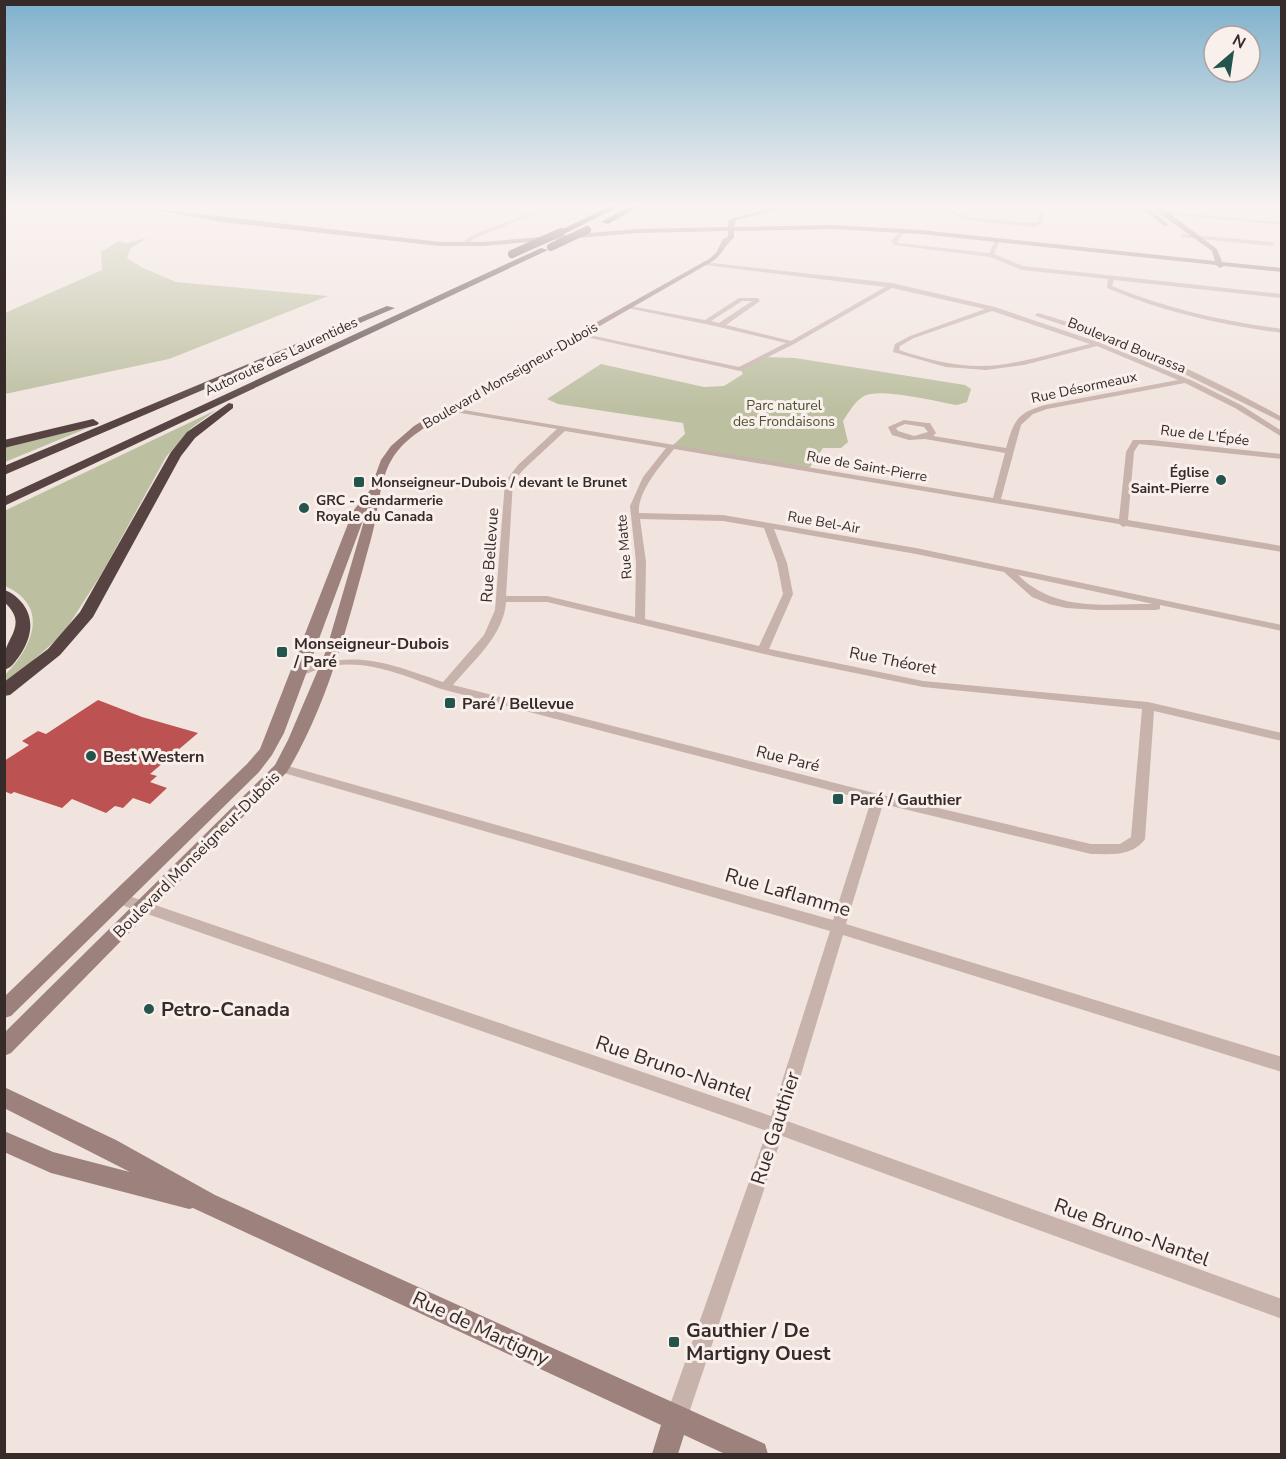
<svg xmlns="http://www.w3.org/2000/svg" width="1286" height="1459" font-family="'Nunito Sans',sans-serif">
<rect width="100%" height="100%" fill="#f1e4df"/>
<path fill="#bcbfa0" d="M 147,238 L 131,248 L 127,258 L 143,268 L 176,282 L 328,296 L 169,359 L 5,394 L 5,313 L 102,270 L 101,252 L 119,241 L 127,243 Z
M 766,357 L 795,358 L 965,385 L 971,389 L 967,402 L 957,405 C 938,402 880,387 864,396 C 855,401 849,412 843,421 L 848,442 L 841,448 L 823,448 L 808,470 L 672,446 L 685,434 L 683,423 L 558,404 L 547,399 L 601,364 L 704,387 L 724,386 L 743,374 L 740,369 Z
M 216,410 L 190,429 L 166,457 L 102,573 L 63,634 L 5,685 L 5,675 C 32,647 51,607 5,586 L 4,511 Z
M 95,425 L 5,462 L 5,447 Z"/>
<path fill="#bc5352" d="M 98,700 L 142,717 L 198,733 L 150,774 L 157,776 L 150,782 L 167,788 L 150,804 L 133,798 L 123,808 L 115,806 L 106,813 L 72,799 L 62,808 L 14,792 L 11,794 L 4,791 L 4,761 L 29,745 L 22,741 L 38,731 L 46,734 Z"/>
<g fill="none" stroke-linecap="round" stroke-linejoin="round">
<path fill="#c8b2ac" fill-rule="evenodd" d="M 544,207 L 551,207 L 475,238 L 465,246 L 460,245 L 471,236 Z
M 940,207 L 946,207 L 967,217 L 1033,223 L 1037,222 L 1042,207 L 1046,207 L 1042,223 L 1034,227 L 966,220 Z
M 1088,207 L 1109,207 L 1282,222 L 1282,225 Z
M 903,229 L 906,231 L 897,241 L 898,243 L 989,253 L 996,239 L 1000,239 L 994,254 L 1023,266 L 1282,294 L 1282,298 L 1114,280 L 1112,286 C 1167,309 1223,321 1282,329 L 1282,333 C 1221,325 1163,312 1107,288 L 1108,279 L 1022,270 L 990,257 L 894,245 L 891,241 Z
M 1182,234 L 1272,242 L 1275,244 L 1272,246 L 1180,237 Z
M 703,262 L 892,283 L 995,307 L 1101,343 L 1193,381 L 1241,405 L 1282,431 L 1282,437 L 1235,408 L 1185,383 L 1047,409 L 1033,414 L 1021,425 L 1001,499 L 1119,519 L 1126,452 L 1133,440 L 1152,440 L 1282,454 L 1282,459 L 1139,444 L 1134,452 L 1128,520 L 1282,546 L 1282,552 L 1126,526 L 1123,527 L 1119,524 L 674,449 C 661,465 637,492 639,513 L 723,515 L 916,548 L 1282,625 L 1282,631 L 1160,605 L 1160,609 L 1156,610 L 1097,610 L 1066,608 L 1049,604 L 1032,597 L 1004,572 L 916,554 L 774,529 L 787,563 L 793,594 L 769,649 L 923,681 L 1148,702 L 1282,733 L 1282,741 L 1154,711 L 1145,839 C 1132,857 1110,854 1091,854 L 883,804 L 846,924 L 1282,1057 L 1282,1072 L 843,935 L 787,1121 L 1282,1299 L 1282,1319 L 782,1136 L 687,1419 L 684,1427 L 676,1430 L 668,1427 L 665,1419 L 767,1131 L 113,902 L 111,898 L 113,894 L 118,893 L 123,894 L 771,1116 L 830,931 L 277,771 L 275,768 L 281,764 L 833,920 L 871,801 L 441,689 C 405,676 365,658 326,667 C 317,669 308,674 299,676 L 293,673 L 295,671 C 356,649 384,662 443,682 L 484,635 L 495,610 L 505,482 L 518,465 L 557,429 L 449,411 L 445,409 L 446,407 L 993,498 L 1005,453 L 925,439 L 909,440 L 892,435 L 888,427 L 904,420 L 927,423 L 930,423 L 936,433 L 933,436 L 1006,448 C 1014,421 1016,413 1045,405 L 1178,380 L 1097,346 L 1024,365 L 986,370 L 946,367 L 893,352 L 895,344 L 910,336 L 985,309 L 892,288 L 794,344 L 740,371 L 577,335 L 580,333 L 739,367 L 786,343 L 715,326 L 627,308 L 630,306 L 705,320 L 739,298 L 758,298 L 760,301 L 726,325 L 791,341 L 885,287 L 705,265 ZM 742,301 L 752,301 L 719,323 L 711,321 ZM 992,311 L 1090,344 C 1060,351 1030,361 999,365 C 965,369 931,361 899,350 L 900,346 L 914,338 ZM 905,424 L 924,427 L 928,432 L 914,436 L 898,431 L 896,428 ZM 565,431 L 666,448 L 643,477 L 630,506 L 636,562 L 635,617 L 547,596 L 506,596 L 513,482 L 524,469 ZM 640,519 L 723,521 L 764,528 L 777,563 L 783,594 L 759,646 L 645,619 L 646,562 ZM 1018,575 L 1153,604 C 1105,604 1055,612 1018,575 ZM 506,602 L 547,602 L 777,657 L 923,687 L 1142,709 L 1131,837 L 1120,844 L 1091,844 L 878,794 L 453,685 C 473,661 504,635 506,602 Z
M 1038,313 C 1123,337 1204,374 1282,417 L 1282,422 L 1160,362 L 1099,337 L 1036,316 L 1035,315 Z"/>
<path fill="#9c817d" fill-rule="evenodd" d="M 139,207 L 440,242 L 482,242 L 637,229 L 728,227 L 728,221 L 732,218 L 777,207 L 789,207 L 736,220 L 734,227 L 832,225 L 921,230 L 1215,261 L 1212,251 L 1159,213 L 1155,207 L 1161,207 L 1217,249 L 1222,262 L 1282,268 L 1282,272 L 1224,266 L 1220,268 L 1216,265 L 921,234 L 832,229 L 734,231 L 734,238 C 725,244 723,254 713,261 L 452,411 C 431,424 405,437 392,459 C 379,480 378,515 371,539 C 349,618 330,701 287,772 L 11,1053 L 4,1056 L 4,1033 L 275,765 L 288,740 L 326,651 L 368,507 L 284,733 L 272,755 L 259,772 L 11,1016 L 4,1018 L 4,997 L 247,764 L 260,749 L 353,511 L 370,490 L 381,460 L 391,446 L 414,426 L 446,407 L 709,259 L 716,253 L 723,239 L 728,237 L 728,231 L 637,233 L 482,246 L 440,246 L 222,222 Z
M 1141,207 L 1148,207 L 1169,225 L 1164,226 Z
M 4,1087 L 116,1140 L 215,1195 L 765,1444 L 768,1454 L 725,1454 L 684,1435 L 678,1454 L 652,1454 L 661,1425 L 193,1208 L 189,1209 L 51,1173 L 4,1152 L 4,1131 L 53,1152 L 130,1172 L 4,1108 Z"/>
<path fill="#574442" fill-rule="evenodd" d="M 608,207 L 618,207 L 564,234 L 557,232 Z
M 629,207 L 639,207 L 608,224 L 601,222 Z
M 541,248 L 548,250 L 4,506 L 4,497 Z
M 387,306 L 395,308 L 4,475 L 4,466 Z
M 229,403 L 233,404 L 233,408 L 195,438 L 181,456 L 93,617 L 60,655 L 10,695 L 4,696 L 4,682 L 48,649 L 80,612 L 171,452 L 187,432 Z
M 93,419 L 99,423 L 97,425 L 4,448 L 4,440 Z
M 4,590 C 12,592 18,598 23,604 C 36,622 30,641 18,658 C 14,663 11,668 4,670 C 4,665 4,660 4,655 C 8,636 28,623 4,602 Z"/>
<path stroke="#574442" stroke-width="8" d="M 551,247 L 587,230
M 512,254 L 561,232"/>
</g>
<linearGradient id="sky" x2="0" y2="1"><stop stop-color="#7eb1cc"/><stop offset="0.5" stop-color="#f9f3f1"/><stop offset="1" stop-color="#f9f3f1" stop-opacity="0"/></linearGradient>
<rect width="1286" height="411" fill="url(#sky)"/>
<g fill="#23554d" stroke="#f9efeb" stroke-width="2">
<circle cx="1221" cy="480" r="6"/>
<rect x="353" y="476" width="12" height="12" rx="3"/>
<circle cx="304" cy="508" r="6"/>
<rect x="276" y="646" width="12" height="12" rx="3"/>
<rect x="444" y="697" width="12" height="12" rx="3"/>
<circle cx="91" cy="756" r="6"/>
<rect x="832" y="793" width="12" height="12" rx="3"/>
<circle cx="149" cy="1009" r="6"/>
<rect x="668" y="1336" width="12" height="12" rx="3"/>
</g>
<g text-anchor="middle" stroke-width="6" stroke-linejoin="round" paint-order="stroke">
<g font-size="14" fill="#372b2a" stroke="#f9efeb">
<text transform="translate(1127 345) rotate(22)" y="5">Boulevard Bourassa</text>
<text transform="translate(281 356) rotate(-25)" y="5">Autoroute des Laurentides</text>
<text transform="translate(510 375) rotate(-30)" y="5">Boulevard Monseigneur-Dubois</text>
<text transform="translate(1084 387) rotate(-12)" y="5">Rue Désormeaux</text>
<text transform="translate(1205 435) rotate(7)" y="5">Rue de L'Épée</text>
<text transform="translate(867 466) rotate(10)" y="5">Rue de Saint-Pierre</text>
<text transform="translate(824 522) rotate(10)" y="5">Rue Bel-Air</text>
<text transform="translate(624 547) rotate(-95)" y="5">Rue Matte</text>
</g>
<g font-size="14" fill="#4e5330" stroke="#f9efeb">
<text x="784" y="410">Parc naturel<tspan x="784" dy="16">des Frondaisons</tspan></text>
</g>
<g font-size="14" font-weight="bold" fill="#372b2a" stroke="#f9efeb" text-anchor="start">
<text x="1209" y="477" text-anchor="end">Église<tspan x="1209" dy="16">Saint-Pierre</tspan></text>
<text x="371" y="487">Monseigneur-Dubois / devant le Brunet</text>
<text x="316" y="505">GRC - Gendarmerie<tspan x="316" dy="16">Royale du Canada</tspan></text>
</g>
<g font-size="16" fill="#372b2a" stroke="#f9efeb">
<text transform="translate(489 555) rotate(-86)" y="6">Rue Bellevue</text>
<text transform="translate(893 660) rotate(11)" y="6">Rue Théoret</text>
<text transform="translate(788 758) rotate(14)" y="6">Rue Paré</text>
<text transform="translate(196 854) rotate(-45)" y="6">Boulevard Monseigneur-Dubois</text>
</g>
<g font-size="16" font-weight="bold" fill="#372b2a" stroke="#f9efeb" text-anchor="start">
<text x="294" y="649">Monseigneur-Dubois<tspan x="294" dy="18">/ Paré</tspan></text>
<text x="462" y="709">Paré / Bellevue</text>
<text x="103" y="762">Best Western</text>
<text x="850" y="805">Paré / Gauthier</text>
</g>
<g font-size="20" fill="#372b2a" stroke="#f9efeb">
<text transform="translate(788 892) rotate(16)" y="7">Rue Laflamme</text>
<text transform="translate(674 1068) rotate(19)" y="7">Rue Bruno-Nantel</text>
<text transform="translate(775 1128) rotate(-72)" y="7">Rue Gauthier</text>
<text transform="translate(1132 1232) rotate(20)" y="7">Rue Bruno-Nantel</text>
<text transform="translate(481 1328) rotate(25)" y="7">Rue de Martigny</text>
</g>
<g font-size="20" font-weight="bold" fill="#372b2a" stroke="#f9efeb" text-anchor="start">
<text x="161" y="1016">Petro-Canada</text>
<text x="686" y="1337">Gauthier / De<tspan x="686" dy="23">Martigny Ouest</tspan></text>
</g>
</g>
<rect width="1286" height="1459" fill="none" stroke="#372b2a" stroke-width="12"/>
<g transform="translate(1232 54) rotate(29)"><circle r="28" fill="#f9efeb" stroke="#aba19e" stroke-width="1.5"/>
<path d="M0-4.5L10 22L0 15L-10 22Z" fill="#23554d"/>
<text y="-9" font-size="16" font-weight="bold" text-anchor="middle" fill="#372b2a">N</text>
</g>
</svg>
